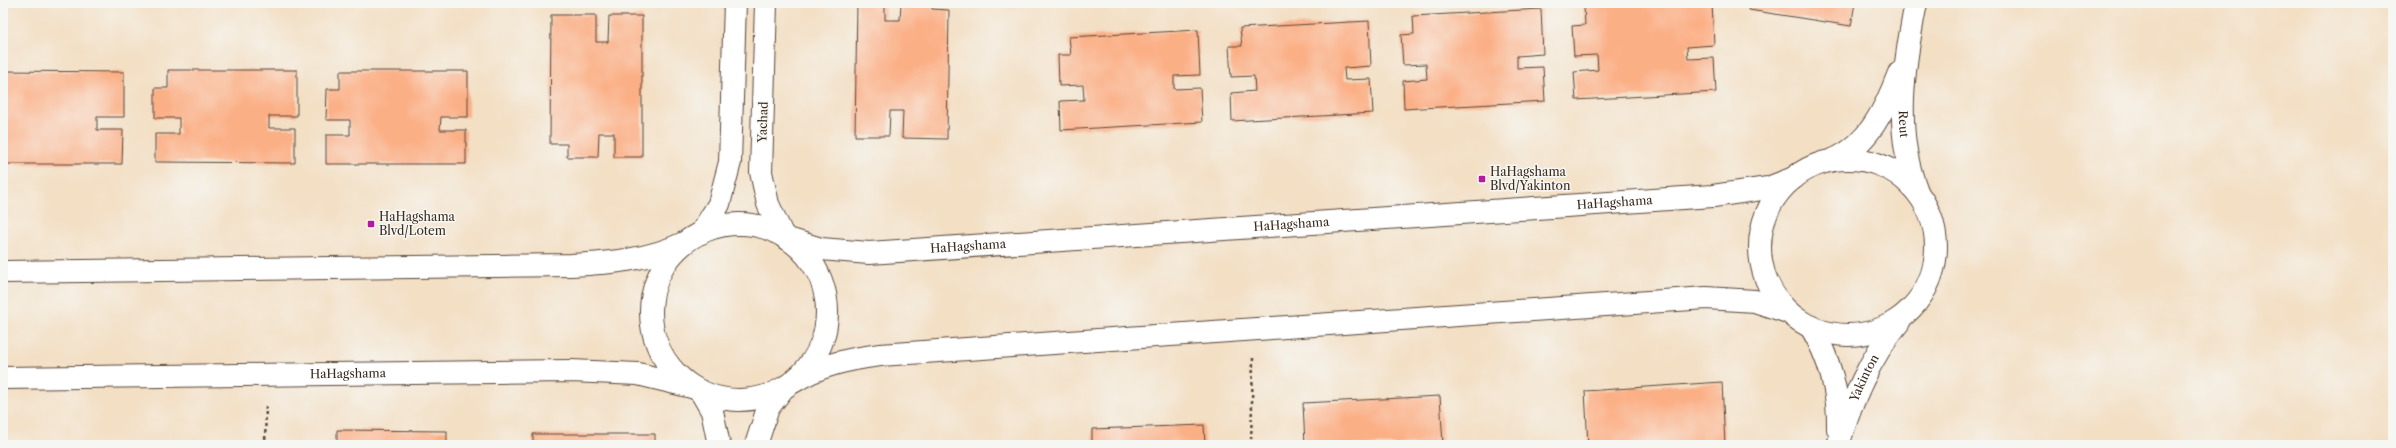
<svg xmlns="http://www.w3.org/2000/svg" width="2396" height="448" font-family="'Libre Caslon Text',serif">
<rect width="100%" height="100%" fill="#f6f6f2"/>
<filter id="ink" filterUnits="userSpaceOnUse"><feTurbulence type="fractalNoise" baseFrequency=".025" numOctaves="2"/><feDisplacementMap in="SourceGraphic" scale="8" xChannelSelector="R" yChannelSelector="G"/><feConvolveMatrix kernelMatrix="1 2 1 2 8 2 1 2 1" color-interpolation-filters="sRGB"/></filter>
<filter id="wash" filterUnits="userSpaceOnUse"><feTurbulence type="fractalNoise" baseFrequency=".012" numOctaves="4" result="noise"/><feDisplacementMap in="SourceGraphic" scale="16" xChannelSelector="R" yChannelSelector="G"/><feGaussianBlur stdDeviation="0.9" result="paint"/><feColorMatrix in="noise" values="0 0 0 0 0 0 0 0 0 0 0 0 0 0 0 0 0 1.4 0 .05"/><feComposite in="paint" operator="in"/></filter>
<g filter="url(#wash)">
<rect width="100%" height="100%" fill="#f3dfc4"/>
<g id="blocks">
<path fill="#fbaf85" d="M 857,3 L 885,3 L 885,20 L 900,20 L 901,3 L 932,3 L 932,9 L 949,10 L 947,139 L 902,138 L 903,111 L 890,111 L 889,136 L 855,136 Z
M 1658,3 L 1712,3 L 1714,45 L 1687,47 L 1688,59 L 1714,58 L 1716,92 L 1576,100 L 1574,72 L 1598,70 L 1597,55 L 1574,56 L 1572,26 L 1585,25 L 1584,7 Z
M 1751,3 L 1855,3 L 1851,26 L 1749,10 Z
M 1541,9 L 1543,54 L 1517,56 L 1517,68 L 1543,67 L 1545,101 L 1404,109 L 1403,81 L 1427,79 L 1426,64 L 1403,65 L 1401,35 L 1414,34 L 1413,16 Z
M 551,15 L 596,15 L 596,42 L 608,42 L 609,16 L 642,16 L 642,157 L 614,157 L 614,133 L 599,133 L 598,157 L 567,157 L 567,144 L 550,144 Z
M 1369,21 L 1371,66 L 1344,68 L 1345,80 L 1371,79 L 1373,113 L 1232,121 L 1231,93 L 1255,91 L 1254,76 L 1231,77 L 1229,46 L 1242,46 L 1240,28 Z
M 1198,30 L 1200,75 L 1174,76 L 1174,89 L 1200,88 L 1202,122 L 1061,130 L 1060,101 L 1084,100 L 1083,85 L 1059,86 L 1058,55 L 1071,55 L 1069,37 Z
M 168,70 L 297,70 L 297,116 L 269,116 L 269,128 L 295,128 L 295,163 L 155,162 L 155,134 L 179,134 L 179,118 L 155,118 L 155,88 L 168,88 Z
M 3,71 L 124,72 L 124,117 L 97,117 L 97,130 L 123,130 L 122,164 L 3,164 L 3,136 L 6,136 L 6,120 L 3,120 Z
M 340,71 L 468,71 L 468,117 L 441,117 L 440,130 L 466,130 L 466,164 L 326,164 L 326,135 L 350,135 L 350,120 L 326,120 L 327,89 L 340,89 Z
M 1722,382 L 1725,445 L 1588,445 L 1585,391 Z
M 1440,396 L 1443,445 L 1305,445 L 1303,403 Z
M 1204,425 L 1205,445 L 1092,445 L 1092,429 Z
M 337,430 L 447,431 L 447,445 L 337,445 Z
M 533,434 L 655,434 L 655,445 L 533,445 Z"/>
</g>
</g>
<g filter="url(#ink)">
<use href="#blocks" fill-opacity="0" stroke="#574537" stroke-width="1"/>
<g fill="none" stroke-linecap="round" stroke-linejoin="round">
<g stroke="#574537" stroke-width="24">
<g id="minor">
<path d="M 766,3 L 761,172 L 768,204 L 783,236"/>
<path id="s1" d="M 1916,3 C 1904,64 1893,131 1917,191"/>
<circle cx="1848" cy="247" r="88"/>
<path d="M 1833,160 C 1869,145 1886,107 1899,73"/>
<circle cx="739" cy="312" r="88"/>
<path d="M 701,233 L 719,204 L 730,162 L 735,3"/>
<path id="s2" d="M 788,239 L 821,249 L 869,253 L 1713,196 L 1768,188 L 1794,178"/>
<path d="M 3,272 L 571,265 C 610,263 649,260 684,243"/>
<path d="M 1811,327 C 1830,359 1839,391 1838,429"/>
<path id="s3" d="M 3,378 L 571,371 L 638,374 L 692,387"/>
<path d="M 793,382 C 820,365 849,359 880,355 L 1706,298 L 1755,301 L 1788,312"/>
<path d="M 701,392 L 712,411 L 719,445"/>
<path d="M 756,445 L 768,408 L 782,390"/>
<path id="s4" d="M 1838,445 C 1852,400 1869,359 1899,322"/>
</g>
</g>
<path stroke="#574537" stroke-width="2.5" stroke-dasharray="3 3" stroke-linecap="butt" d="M 265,445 L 266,404
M 1251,445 L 1253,358"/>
<use href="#minor" stroke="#fff" stroke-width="22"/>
</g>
</g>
<g fill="#b5179e" stroke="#f6f6f2" stroke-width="1.5">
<rect x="1478" y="175" width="8" height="8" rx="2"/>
<rect x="367" y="220" width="8" height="8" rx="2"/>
</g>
<g text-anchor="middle" stroke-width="3" stroke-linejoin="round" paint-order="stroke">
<g font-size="12" fill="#3b2a1e" stroke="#f6f6f2">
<text transform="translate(763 122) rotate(-88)" y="4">Yachad</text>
<text dy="4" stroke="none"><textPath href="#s1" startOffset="122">Reut</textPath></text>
<text dy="4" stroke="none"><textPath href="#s2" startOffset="830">HaHagshama</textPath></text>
<text dy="4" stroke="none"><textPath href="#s2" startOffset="506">HaHagshama</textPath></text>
<text dy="4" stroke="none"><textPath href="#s2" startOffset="182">HaHagshama</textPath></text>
<text dy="4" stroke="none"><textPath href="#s3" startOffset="345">HaHagshama</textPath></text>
<text dy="4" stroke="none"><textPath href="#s4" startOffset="72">Yakinton</textPath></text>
</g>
<g font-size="12" fill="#3b2a1e" stroke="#f6f6f2" text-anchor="start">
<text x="1490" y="176">HaHagshama<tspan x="1490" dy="14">Blvd/Yakinton</tspan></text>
<text x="379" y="221">HaHagshama<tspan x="379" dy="14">Blvd/Lotem</tspan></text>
</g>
</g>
<rect width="2396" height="448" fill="none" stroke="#f6f6f2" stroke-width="16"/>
</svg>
